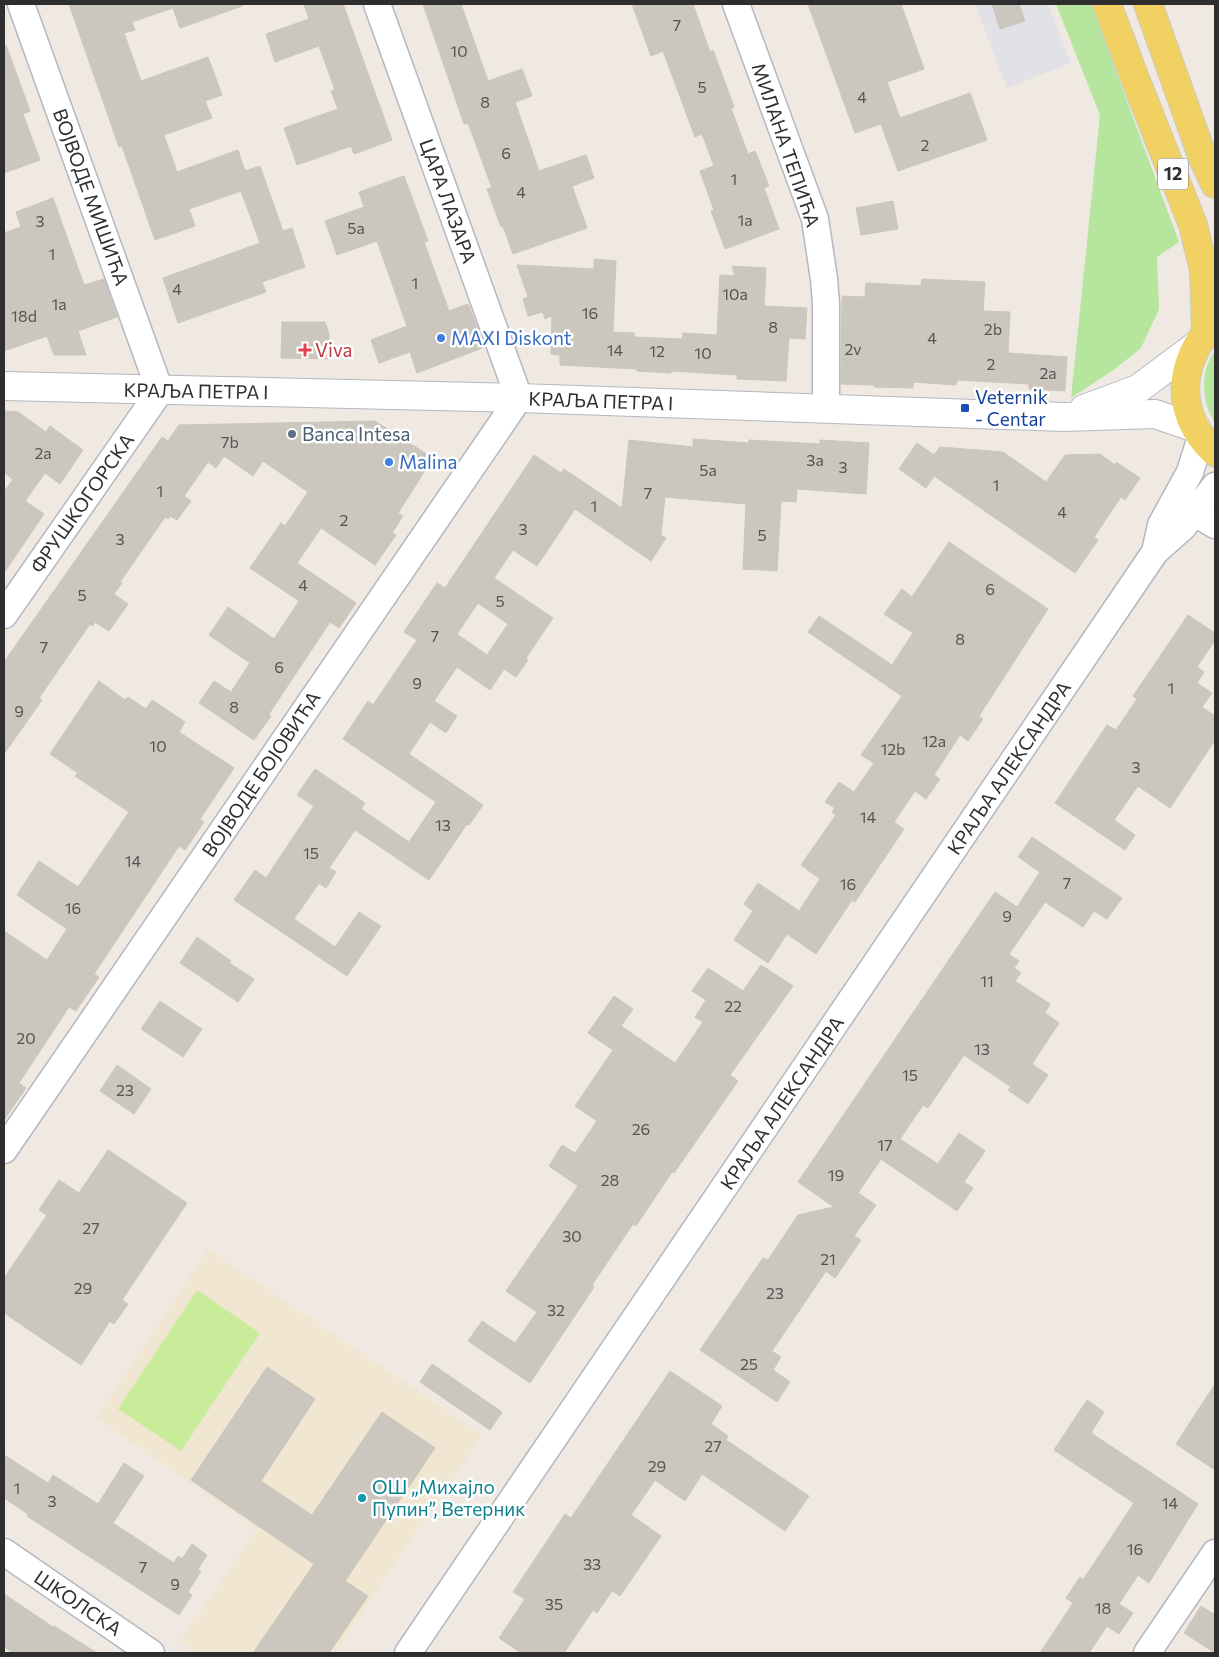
<svg xmlns="http://www.w3.org/2000/svg" width="1219" height="1657" font-family="Commissioner,sans-serif">
<rect width="100%" height="100%" fill="#efe9e1"/>
<path fill="#e3e1e8" d="M 975,4 L 1048,4 L 1071,63 L 1007,88 Z"/>
<path fill="#f0e6d1" d="M 208,1249 L 483,1435 L 334,1653 L 197,1653 L 179,1641 L 257,1529 L 96,1418 Z"/>
<path fill="#b6e59e" d="M 1056,4 L 1091,4 L 1179,242 L 1157,257 L 1159,309 L 1141,348 L 1115,369 L 1071,398 L 1100,115 Z
M 1215,351 L 1215,423 C 1202,403 1199,371 1215,351 Z"/>
<path fill="#c9ec9a" d="M 197,1290 L 260,1333 L 181,1451 L 118,1409 Z"/>
<path fill="#cbc7bf" stroke="#cbc5ba" fill-rule="evenodd" d="M 69,4 L 242,4 L 242,6 L 180,28 L 173,8 L 132,22 L 135,30 L 124,33 L 141,81 L 208,57 L 222,95 L 205,101 L 212,118 L 164,135 L 177,172 L 238,150 L 245,171 L 260,166 L 283,231 L 292,228 L 305,267 L 262,282 L 266,292 L 178,323 L 163,278 L 260,243 L 241,191 L 189,209 L 195,226 L 155,240 L 122,146 L 119,147 Z
M 304,4 L 343,4 L 392,140 L 354,154 L 351,146 L 297,165 L 284,128 L 338,109 L 331,91 L 335,90 L 319,46 L 275,62 L 266,34 L 309,19 Z
M 423,4 L 461,4 L 488,81 L 522,69 L 532,96 L 515,102 L 539,171 L 586,155 L 594,178 L 572,186 L 587,228 L 513,254 L 503,226 L 501,227 L 487,189 L 492,188 L 468,123 L 464,124 Z
M 632,4 L 693,4 L 710,52 L 713,50 L 734,107 L 731,108 L 748,154 L 755,151 L 769,186 L 764,188 L 779,229 L 725,249 L 711,211 L 714,210 L 700,171 L 714,166 L 702,134 L 695,137 L 663,51 L 651,56 Z
M 808,4 L 901,4 L 924,69 L 887,82 L 900,118 L 970,93 L 987,140 L 898,171 L 881,124 L 855,133 Z
M 992,4 L 1019,4 L 1025,21 L 1000,29 Z
M 4,45 L 6,45 L 30,111 L 23,114 L 40,160 L 4,173 Z
M 404,176 L 428,241 L 424,242 L 449,311 L 468,304 L 485,347 L 417,373 L 410,352 L 379,363 L 371,340 L 407,326 L 377,241 L 337,255 L 325,221 L 364,207 L 359,192 Z
M 53,198 L 84,285 L 104,279 L 117,317 L 78,331 L 86,355 L 54,355 L 47,336 L 4,351 L 4,233 L 21,227 L 16,212 Z
M 893,201 L 898,229 L 861,235 L 856,208 Z
M 594,259 L 616,261 L 613,332 L 634,333 L 634,337 L 682,339 L 683,333 L 717,335 L 720,275 L 735,276 L 732,266 L 766,268 L 764,306 L 807,308 L 805,339 L 789,338 L 786,381 L 737,379 L 737,375 L 671,371 L 671,373 L 637,371 L 637,369 L 560,365 L 560,355 L 551,354 L 552,316 L 545,319 L 543,312 L 528,316 L 523,299 L 528,297 L 517,265 L 594,269 Z
M 922,279 L 985,282 L 983,311 L 1010,312 L 1008,353 L 1067,357 L 1065,391 L 1029,389 L 1029,384 L 957,380 L 956,385 L 913,382 L 913,388 L 874,387 L 874,385 L 841,384 L 842,296 L 865,297 L 866,283 L 921,286 Z
M 282,322 L 325,322 L 329,334 L 329,359 L 281,358 Z
M 4,411 L 18,412 L 46,432 L 50,426 L 83,450 L 60,484 L 45,473 L 25,501 L 44,514 L 4,573 L 4,492 L 13,479 L 4,473 Z
M 375,421 L 433,458 L 398,513 L 403,516 L 392,533 L 396,535 L 375,565 L 321,528 L 297,563 L 356,603 L 339,628 L 330,622 L 269,714 L 271,716 L 254,740 L 199,703 L 214,681 L 231,692 L 250,663 L 209,635 L 228,607 L 274,639 L 299,601 L 250,568 L 281,523 L 285,526 L 308,492 L 263,461 L 253,476 L 224,456 L 216,468 L 208,462 L 184,496 L 191,501 L 177,520 L 170,516 L 168,519 L 165,517 L 120,582 L 122,583 L 114,594 L 128,604 L 109,631 L 95,622 L 93,626 L 90,624 L 39,698 L 42,700 L 4,754 L 4,662 L 162,437 L 168,441 L 179,425 Z
M 693,439 L 749,443 L 749,440 L 820,444 L 820,440 L 869,443 L 866,494 L 797,489 L 796,502 L 781,501 L 777,571 L 743,569 L 746,504 L 665,497 L 661,535 L 666,538 L 651,561 L 575,509 L 537,566 L 513,550 L 494,578 L 553,618 L 526,658 L 528,660 L 516,677 L 504,669 L 490,690 L 457,667 L 434,701 L 457,716 L 446,733 L 430,722 L 409,754 L 483,805 L 469,825 L 467,824 L 429,880 L 355,830 L 329,868 L 336,872 L 326,888 L 319,883 L 294,919 L 335,947 L 359,912 L 381,926 L 347,976 L 234,900 L 255,870 L 266,878 L 314,806 L 297,795 L 315,769 L 365,803 L 361,809 L 409,842 L 436,802 L 343,739 L 368,701 L 373,705 L 417,640 L 404,632 L 437,583 L 445,588 L 534,455 L 561,473 L 564,469 L 622,508 L 629,440 L 693,447 ZM 478,603 L 508,624 L 487,655 L 457,634 Z
M 917,443 L 934,455 L 940,447 L 1003,452 L 1046,482 L 1065,455 L 1100,454 L 1115,465 L 1116,462 L 1140,478 L 1125,500 L 1121,497 L 1094,537 L 1098,540 L 1075,573 L 934,476 L 926,488 L 899,469 Z
M 949,542 L 1048,609 L 979,716 L 983,719 L 968,741 L 960,735 L 934,775 L 940,779 L 926,799 L 915,791 L 894,822 L 904,829 L 855,902 L 852,900 L 816,954 L 787,934 L 768,963 L 734,940 L 753,911 L 744,904 L 758,883 L 799,911 L 820,879 L 801,865 L 836,815 L 832,812 L 835,808 L 825,802 L 839,782 L 854,792 L 874,763 L 861,755 L 902,696 L 808,632 L 819,616 L 892,665 L 913,633 L 884,614 L 902,589 L 912,597 Z
M 1188,615 L 1215,633 L 1215,640 L 1197,667 L 1204,672 L 1197,683 L 1212,693 L 1202,707 L 1215,716 L 1215,740 L 1170,808 L 1138,786 L 1114,820 L 1135,835 L 1125,850 L 1055,803 L 1107,725 L 1116,730 L 1137,699 L 1133,696 Z
M 99,681 L 125,700 L 128,697 L 146,709 L 152,700 L 185,722 L 179,732 L 234,768 L 200,819 L 204,822 L 185,850 L 179,846 L 94,974 L 99,977 L 76,1011 L 69,1007 L 19,1083 L 26,1088 L 4,1120 L 4,931 L 47,960 L 67,929 L 17,895 L 39,861 L 78,887 L 129,812 L 75,776 L 78,773 L 50,754 Z
M 1032,837 L 1122,898 L 1107,919 L 1094,911 L 1083,927 L 1045,902 L 1009,954 L 1019,961 L 1014,968 L 1021,973 L 1015,981 L 1050,1004 L 1045,1013 L 1059,1023 L 1032,1064 L 1048,1075 L 1028,1104 L 1008,1090 L 1011,1087 L 964,1055 L 928,1108 L 923,1105 L 900,1139 L 938,1164 L 959,1133 L 985,1151 L 964,1182 L 973,1188 L 957,1211 L 881,1159 L 858,1193 L 876,1205 L 854,1236 L 861,1240 L 835,1278 L 826,1271 L 772,1351 L 781,1357 L 773,1370 L 790,1382 L 777,1402 L 700,1350 L 763,1258 L 768,1260 L 798,1215 L 834,1207 L 798,1182 L 995,892 L 1017,907 L 1040,872 L 1018,857 Z
M 197,937 L 231,961 L 229,963 L 254,979 L 238,1002 L 180,963 Z
M 761,965 L 793,986 L 730,1075 L 738,1081 L 674,1173 L 672,1172 L 636,1226 L 633,1224 L 592,1285 L 594,1287 L 530,1383 L 468,1341 L 482,1321 L 515,1343 L 537,1312 L 506,1291 L 578,1186 L 549,1166 L 562,1145 L 575,1153 L 597,1121 L 575,1106 L 613,1050 L 588,1033 L 614,996 L 633,1009 L 621,1026 L 675,1063 L 703,1022 L 695,1017 L 706,1000 L 692,991 L 708,968 L 743,991 Z
M 160,1001 L 202,1029 L 183,1057 L 141,1029 Z
M 117,1065 L 151,1089 L 134,1114 L 100,1091 Z
M 108,1150 L 187,1203 L 122,1300 L 128,1304 L 114,1324 L 110,1321 L 81,1365 L 4,1313 L 4,1278 L 47,1215 L 39,1210 L 59,1180 L 79,1193 Z
M 432,1364 L 502,1412 L 490,1430 L 420,1382 Z
M 267,1367 L 315,1399 L 261,1481 L 312,1515 L 382,1412 L 435,1448 L 345,1581 L 368,1596 L 329,1653 L 253,1653 L 314,1564 L 191,1480 Z
M 670,1371 L 722,1406 L 711,1424 L 728,1436 L 726,1440 L 809,1496 L 785,1531 L 702,1474 L 685,1501 L 655,1480 L 631,1515 L 661,1536 L 620,1596 L 612,1591 L 597,1613 L 593,1610 L 564,1653 L 521,1653 L 499,1638 L 525,1599 L 513,1592 L 565,1514 L 571,1518 Z
M 1215,1384 L 1215,1470 L 1176,1444 Z
M 1087,1400 L 1104,1412 L 1091,1433 L 1198,1504 L 1149,1583 L 1138,1575 L 1119,1604 L 1133,1613 L 1119,1634 L 1107,1626 L 1089,1653 L 1040,1653 L 1073,1603 L 1066,1598 L 1080,1577 L 1083,1580 L 1134,1503 L 1054,1450 Z
M 4,1455 L 48,1483 L 53,1475 L 98,1504 L 124,1463 L 144,1476 L 113,1523 L 174,1563 L 178,1556 L 182,1559 L 192,1544 L 207,1555 L 198,1569 L 201,1571 L 188,1592 L 192,1595 L 179,1615 L 27,1516 L 28,1514 L 4,1498 Z
M 4,1594 L 53,1627 L 54,1626 L 97,1653 L 14,1653 L 4,1647 Z
M 1201,1606 L 1215,1615 L 1215,1653 L 1184,1633 Z"/>
<g fill="none" stroke-linecap="round" stroke-linejoin="round">
<g stroke="#b4b7c1" stroke-width="29">
<path id="minor" d="M 736,4 L 815,219 L 824,279 L 826,304 L 826,408
M 1195,513 L 1215,525
M 1155,552 L 1161,525 L 1190,472 L 1201,437
M 4,615 L 160,391 L 21,4
M 4,1150 L 519,398 L 377,4
M 4,1552 L 151,1653
M 408,1653 L 1155,552 L 1183,527 L 1215,486
M 1147,1653 L 1215,1553"/>
</g>
<g stroke="#b4b7c1" stroke-width="30">
<path id="tertiary" d="M 4,386 L 519,398 L 1064,417 L 1155,414 L 1196,428
M 1084,409 L 1138,389 L 1197,345"/>
</g>
<g stroke="#c9c9c9" stroke-width="30">
<path id="primary" d="M 1107,4 L 1134,76 L 1193,225 L 1204,270 L 1206,332
M 1148,4 L 1203,158 L 1215,184
M 1215,323 C 1177,361 1174,415 1215,452"/>
</g>
<use href="#minor" stroke="#fff" stroke-width="26"/>
<use href="#tertiary" stroke="#fff" stroke-width="28"/>
<use href="#primary" stroke="#f2d163" stroke-width="28"/>
</g>
<g fill="#3f7fe0" stroke="#fff" stroke-width="2">
<circle cx="441" cy="338" r="5"/>
<circle cx="389" cy="462" r="5"/>
</g>
<path fill="#e0444e" stroke="#fff" stroke-width="2" d="M302.5 342.5h5v5h5v5h-5v5h-5v-5h-5v-5h5z"/>
<rect fill="#1a4fb4" stroke="#fff" stroke-width="2" x="960" y="403" width="10" height="10" rx="2.5"/>
<circle fill="#5c6f8a" stroke="#fff" stroke-width="2" cx="292" cy="434" r="5"/>
<circle fill="#0f9aa8" stroke="#fff" stroke-width="2" cx="362" cy="1498" r="5"/>
<g text-anchor="middle" stroke-width="5" stroke-linejoin="round" paint-order="stroke">
<g font-size="16" fill="#555452">
<text x="677" y="31">7</text>
<text x="459" y="57">10</text>
<text x="702" y="93">5</text>
<text x="862" y="103">4</text>
<text x="485" y="108">8</text>
<text x="925" y="151">2</text>
<text x="506" y="159">6</text>
<text x="734" y="185">1</text>
<text x="521" y="198">4</text>
<text x="745" y="226">1a</text>
<text x="40" y="227">3</text>
<text x="356" y="234">5a</text>
<text x="52" y="260">1</text>
<text x="415" y="289">1</text>
<text x="177" y="295">4</text>
<text x="735" y="300">10a</text>
<text x="59" y="310">1a</text>
<text x="590" y="319">16</text>
<text x="24" y="322">18d</text>
<text x="773" y="333">8</text>
<text x="993" y="335">2b</text>
<text x="932" y="344">4</text>
<text x="853" y="355">2v</text>
<text x="615" y="356">14</text>
<text x="657" y="357">12</text>
<text x="703" y="359">10</text>
<text x="991" y="370">2</text>
<text x="1048" y="379">2a</text>
<text x="230" y="448">7b</text>
<text x="43" y="459">2a</text>
<text x="815" y="466">3a</text>
<text x="843" y="473">3</text>
<text x="708" y="476">5a</text>
<text x="996" y="491">1</text>
<text x="160" y="497">1</text>
<text x="648" y="499">7</text>
<text x="594" y="512">1</text>
<text x="1062" y="518">4</text>
<text x="344" y="526">2</text>
<text x="523" y="535">3</text>
<text x="762" y="541">5</text>
<text x="120" y="545">3</text>
<text x="303" y="591">4</text>
<text x="990" y="595">6</text>
<text x="82" y="601">5</text>
<text x="500" y="607">5</text>
<text x="435" y="642">7</text>
<text x="960" y="645">8</text>
<text x="44" y="653">7</text>
<text x="279" y="673">6</text>
<text x="417" y="689">9</text>
<text x="1171" y="694">1</text>
<text x="234" y="713">8</text>
<text x="19" y="717">9</text>
<text x="934" y="747">12a</text>
<text x="158" y="752">10</text>
<text x="893" y="755">12b</text>
<text x="1136" y="773">3</text>
<text x="868" y="823">14</text>
<text x="443" y="831">13</text>
<text x="311" y="859">15</text>
<text x="133" y="867">14</text>
<text x="1067" y="889">7</text>
<text x="848" y="890">16</text>
<text x="73" y="914">16</text>
<text x="1007" y="922">9</text>
<text x="987" y="987">11</text>
<text x="733" y="1012">22</text>
<text x="26" y="1044">20</text>
<text x="982" y="1055">13</text>
<text x="910" y="1081">15</text>
<text x="125" y="1096">23</text>
<text x="641" y="1135">26</text>
<text x="885" y="1151">17</text>
<text x="836" y="1181">19</text>
<text x="610" y="1186">28</text>
<text x="91" y="1234">27</text>
<text x="572" y="1242">30</text>
<text x="828" y="1265">21</text>
<text x="83" y="1294">29</text>
<text x="775" y="1299">23</text>
<text x="556" y="1316">32</text>
<text x="749" y="1370">25</text>
<text x="713" y="1452">27</text>
<text x="657" y="1472">29</text>
<text x="17" y="1494">1</text>
<text x="52" y="1507">3</text>
<text x="1170" y="1509">14</text>
<text x="1135" y="1555">16</text>
<text x="592" y="1570">33</text>
<text x="143" y="1573">7</text>
<text x="175" y="1590">9</text>
<text x="554" y="1610">35</text>
<text x="1103" y="1614">18</text>
</g>
<rect fill="#fff" stroke="#6d6d6d" stroke-width="1" x="1158" y="158.5" width="30" height="31" rx="4"/>
<g font-size="18" font-weight="bold" fill="#2e2e2e">
<text x="1173" y="180">12</text>
</g>
<g font-size="19" fill="#2e2e2e" stroke="#fff">
<text transform="translate(786 145) rotate(71)" y="7">МИЛАНА ТЕПИЋА</text>
<text transform="translate(91 197) rotate(70)" y="7">ВОЈВОДЕ МИШИЋА</text>
<text transform="translate(448 201) rotate(70)" y="7">ЦАРА ЛАЗАРА</text>
<text transform="translate(196 391) rotate(1)" y="7">КРАЉА ПЕТРА I</text>
<text transform="translate(601 401) rotate(2)" y="7">КРАЉА ПЕТРА I</text>
<text transform="translate(82 503) rotate(-55)" y="7">ФРУШКОГОРСКА</text>
<text transform="translate(1009 768) rotate(-56)" y="7">КРАЉА АЛЕКСАНДРА</text>
<text transform="translate(261 774) rotate(-56)" y="7">ВОЈВОДЕ БОЈОВИЋА</text>
<text transform="translate(782 1103) rotate(-56)" y="7">КРАЉА АЛЕКСАНДРА</text>
<text transform="translate(78 1603) rotate(34)" y="7">ШКОЛСКА</text>
</g>
<g font-size="19" fill="#366cbe" stroke="#fff" text-anchor="start">
<text x="451" y="345">MAXI Diskont</text>
<text x="399" y="469">Malina</text>
</g>
<g font-size="19" fill="#be3a42" stroke="#fff" text-anchor="start">
<text x="315" y="357">Viva</text>
</g>
<g font-size="19" fill="#164399" stroke="#fff" text-anchor="start">
<text x="975" y="404">Veternik<tspan x="975" dy="22">- Centar</tspan></text>
</g>
<g font-size="19" fill="#4e5e75" stroke="#fff" text-anchor="start">
<text x="302" y="441">Banca Intesa</text>
</g>
<g font-size="19" fill="#0d838f" stroke="#fff" text-anchor="start">
<text x="372" y="1494">ОШ „Михајло<tspan x="372" dy="22">Пупин”, Ветерник</tspan></text>
</g>
</g>
<rect width="1219" height="1657" fill="none" stroke="#2e2e2e" stroke-width="10"/>
</svg>
